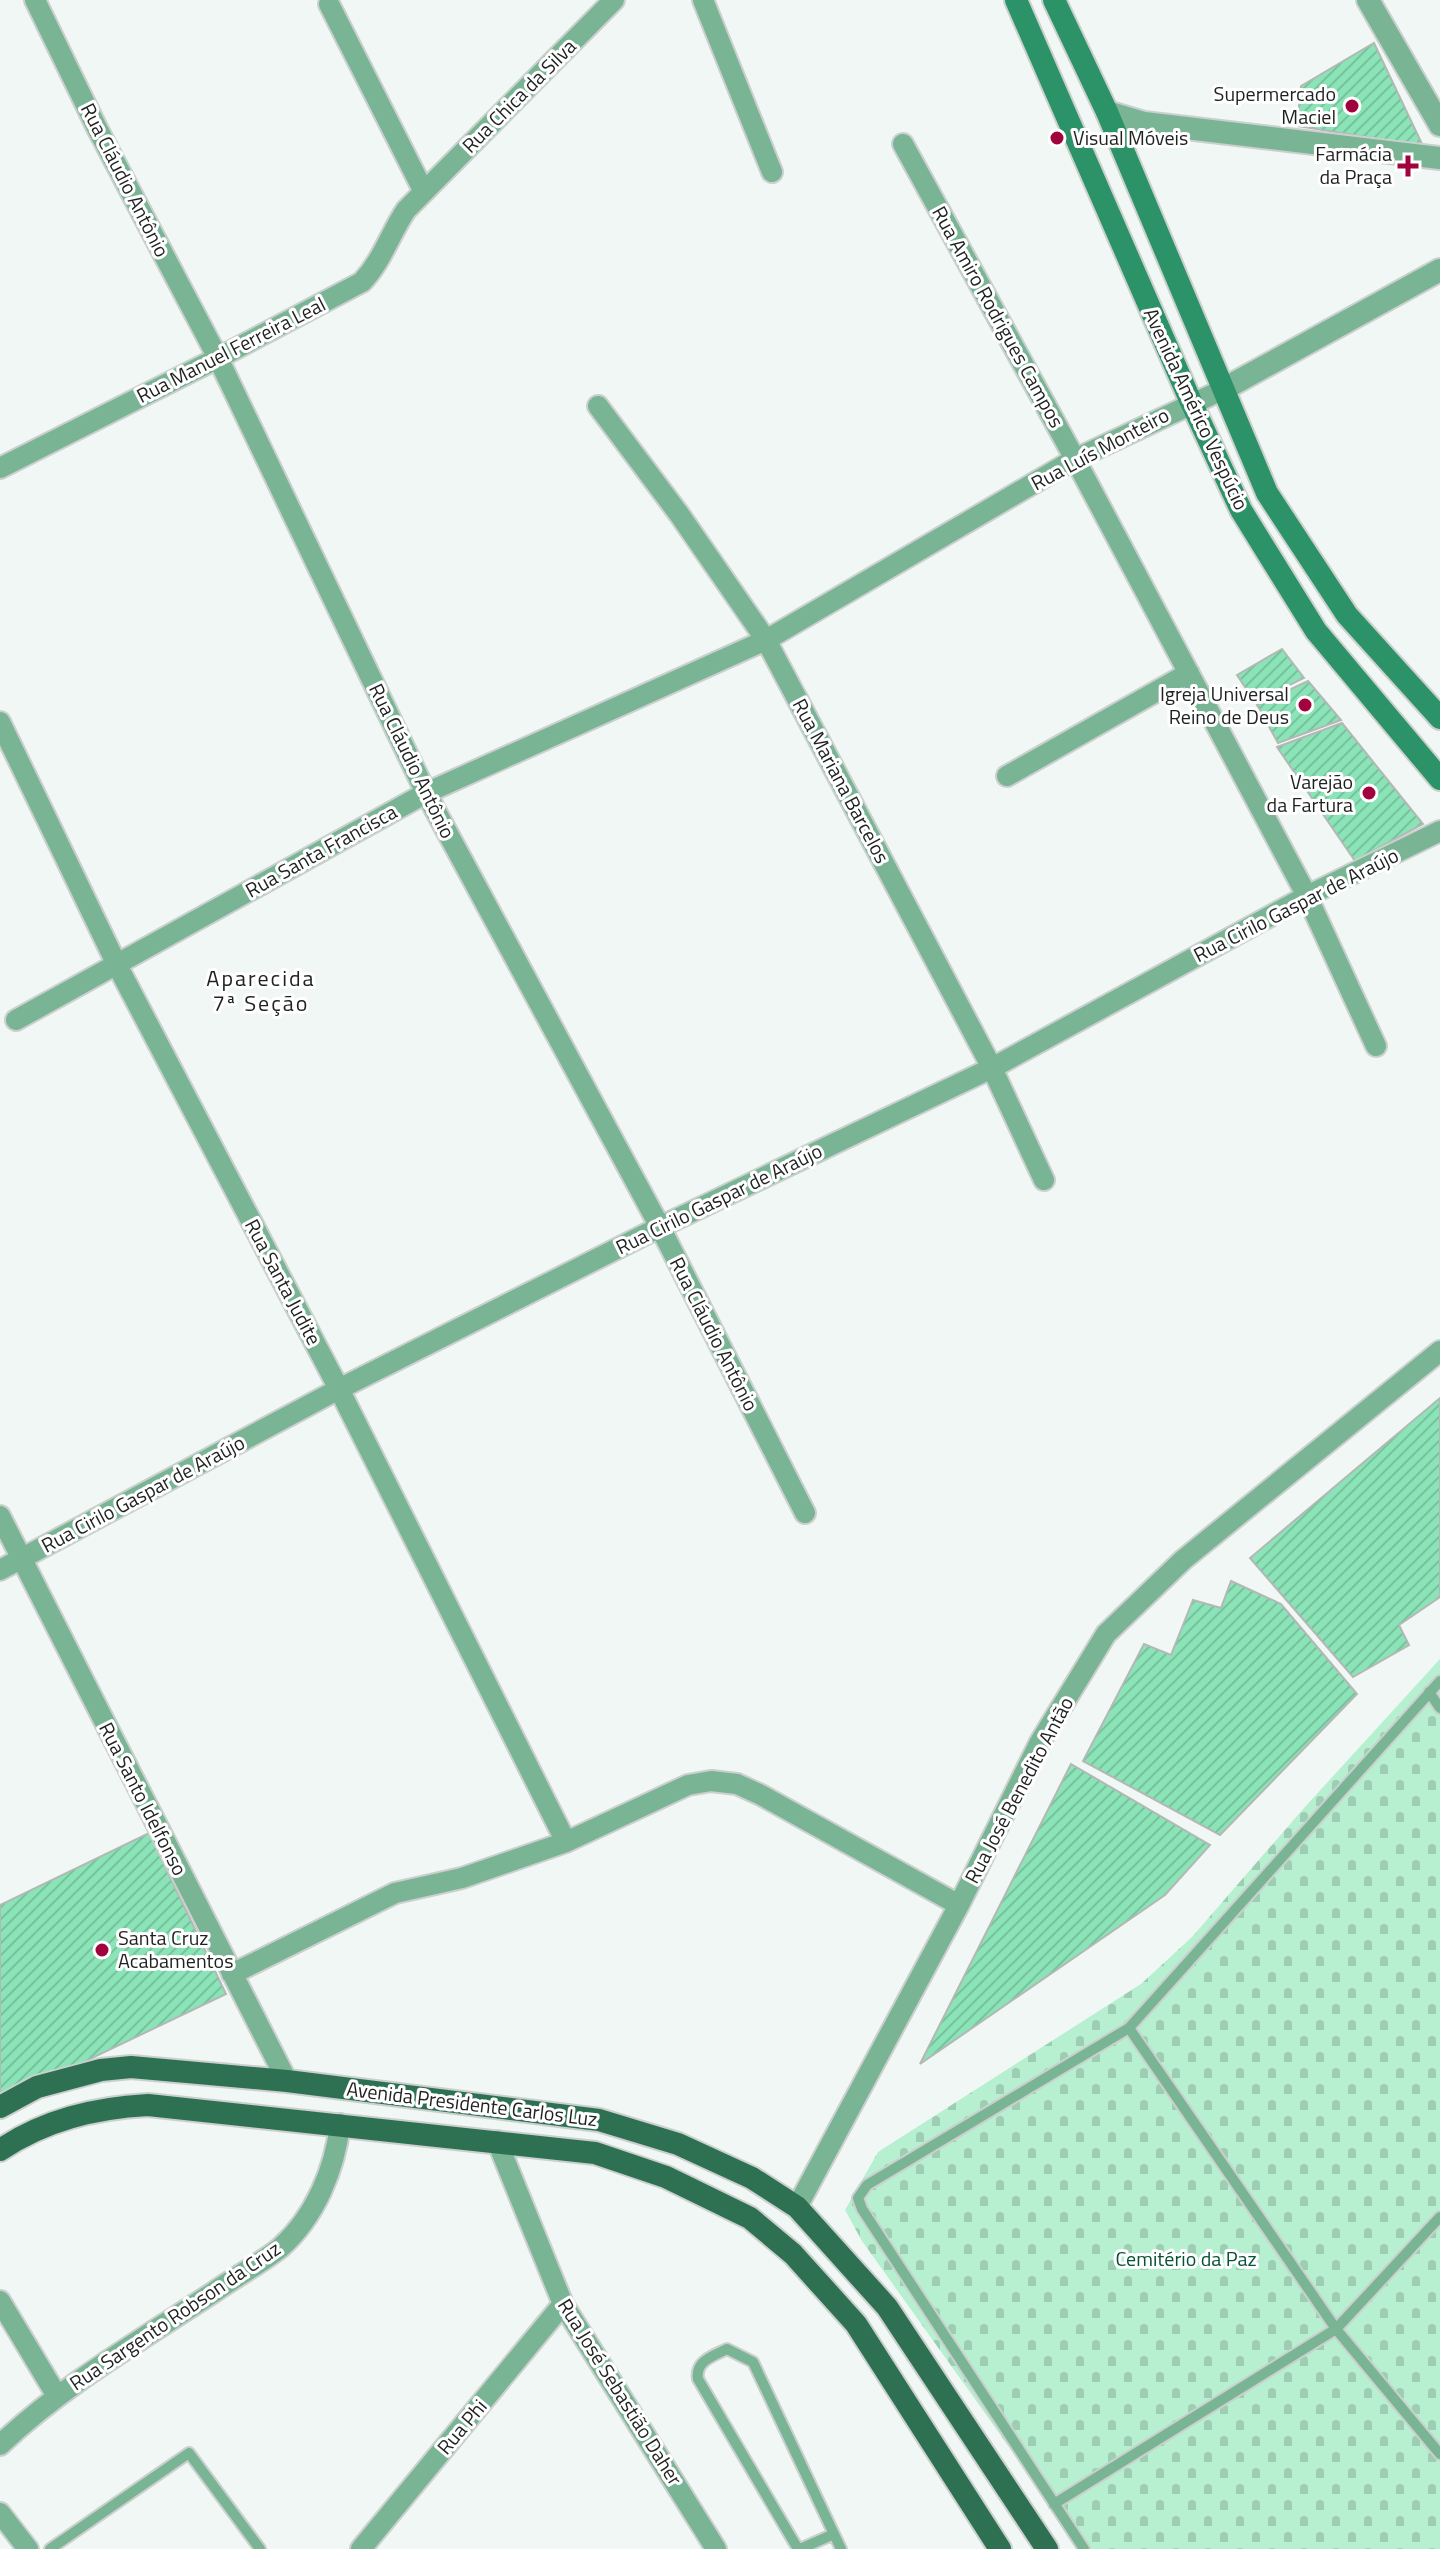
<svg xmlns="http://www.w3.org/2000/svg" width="1440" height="2549" font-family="'Titillium Web',sans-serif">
<defs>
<pattern id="cemetery-stones" width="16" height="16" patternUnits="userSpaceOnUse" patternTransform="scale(2)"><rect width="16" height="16" fill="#b7efd1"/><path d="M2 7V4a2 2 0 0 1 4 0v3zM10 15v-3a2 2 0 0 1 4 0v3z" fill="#9dcdb3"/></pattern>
<pattern id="building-hatch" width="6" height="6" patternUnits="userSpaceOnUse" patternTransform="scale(2)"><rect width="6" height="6" fill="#8ae4b7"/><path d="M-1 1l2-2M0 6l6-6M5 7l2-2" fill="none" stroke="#77c39d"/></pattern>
</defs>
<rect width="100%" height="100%" fill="#f1f7f4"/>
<path fill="url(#cemetery-stones)" d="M 1440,1659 L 1440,2549 L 1082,2549 L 862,2241 L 845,2210 L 878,2152 L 1141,1984 L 1192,1937 L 1304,1808 Z"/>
<path fill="url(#building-hatch)" stroke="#b3b8b5" stroke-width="2" d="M 1374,43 L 1423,146 L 1297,126 L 1301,86 Z
M 1282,649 L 1304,678 L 1255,702 L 1237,675 Z
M 1308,681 L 1341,720 L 1278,743 L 1257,705 Z
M 1342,723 L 1423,824 L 1355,861 L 1277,747 Z
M 1440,1398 L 1440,1597 L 1399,1625 L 1409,1645 L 1353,1677 L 1250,1558 Z
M 1231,1581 L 1281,1604 L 1357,1694 L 1220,1835 L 1083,1761 L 1144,1644 L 1171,1655 L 1193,1600 L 1221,1608 Z
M 1071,1764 L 1210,1845 L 1165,1895 L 920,2064 Z
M 149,1833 L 226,1994 L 0,2102 L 0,1905 Z"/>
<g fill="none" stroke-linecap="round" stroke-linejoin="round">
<g stroke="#cbd0ce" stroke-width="14">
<path id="service" d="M 1440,1681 L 1129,2028 L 1336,2329 L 1440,2454
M 1429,1692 L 1440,1708
M 1054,2504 L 1336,2329 L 1440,2217
M 50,2549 L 189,2453 L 260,2549
M 798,2549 L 698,2379 C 695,2361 713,2356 727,2349 L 753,2362 L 841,2549
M 800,2549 L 834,2534
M 1084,2549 L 862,2209 L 858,2198 L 867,2185 L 1129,2028"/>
</g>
<g stroke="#cbd0ce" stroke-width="24">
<path id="minor" d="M 35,0 L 97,128 L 218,358 L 426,793 L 660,1227 L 805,1513
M 703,0 L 772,172
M 329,4 L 424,192
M 903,144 L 1075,459 L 1307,896 L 1376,1046
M 598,406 L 679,514 L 766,640 L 992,1068 L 1044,1180
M 0,468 L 218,358 L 362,282 C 382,261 390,234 406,210 L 614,0
M 0,722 L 117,965 L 339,1389 L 566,1842
M 1007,776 L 1189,673
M 16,1020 L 426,793 L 766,640 L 1075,459 L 1222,390
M 0,1516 L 287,2081
M 0,1570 L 339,1389 L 660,1227 L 992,1068 L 1307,896 L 1440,831
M 232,1974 L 395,1893 L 462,1878 L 566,1842 L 688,1785 L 711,1781 L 737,1784 L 761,1795 L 959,1905
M 497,2141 L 563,2304 L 716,2549
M 797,2207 L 959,1905 L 1040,1742 L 1106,1634 L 1183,1560 L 1440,1351
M 0,2301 L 57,2396
M 0,2445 C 63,2385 141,2340 214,2292 C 235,2277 260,2264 280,2248 C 315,2217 335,2169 340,2124
M 0,2513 L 28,2549
M 361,2549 L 563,2304"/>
</g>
<g stroke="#cbd0ce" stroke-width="26">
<path id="tertiary" d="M 1368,0 L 1440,125
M 1107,112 L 1144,123 L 1440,158
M 1222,390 L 1440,270"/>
</g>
<g stroke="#cbd0ce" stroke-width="26">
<path id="secondary" d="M 1016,0 L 1191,402 L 1241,510 L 1316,631 L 1440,779
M 1054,0 L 1107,112 L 1267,493 L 1347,615 L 1440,718"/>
</g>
<g stroke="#cbd0ce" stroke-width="26">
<path id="primary" d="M 0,2107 L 37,2087 L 101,2070 L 131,2067 L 287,2081 L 599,2120 L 678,2144 L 752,2178 L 797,2207 L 887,2307 L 1047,2549
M 0,2150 C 45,2120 94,2108 148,2105 L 595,2153 L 666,2177 L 750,2218 L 793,2254 L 856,2324 L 1000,2549"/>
</g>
<use href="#service" stroke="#79b495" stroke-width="10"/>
<use href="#minor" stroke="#79b495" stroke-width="20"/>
<use href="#tertiary" stroke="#79b495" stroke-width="22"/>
<use href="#secondary" stroke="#2c9268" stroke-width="22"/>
<use href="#primary" stroke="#2d7152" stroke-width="22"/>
</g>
<g fill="#a1033c" stroke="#fff" stroke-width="3">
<circle cx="1352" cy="106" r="8"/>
<circle cx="1057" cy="138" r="8"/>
<path d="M1404 154h8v8h8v8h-8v8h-8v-8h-8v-8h8z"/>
<circle cx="1305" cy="705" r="8"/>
<circle cx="1369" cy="793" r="8"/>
<circle cx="102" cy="1950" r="8"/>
</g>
<g text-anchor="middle" stroke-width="6" stroke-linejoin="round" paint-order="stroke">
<g font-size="20" fill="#1f2120" stroke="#fff" text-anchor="end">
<text x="1336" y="101">Supermercado<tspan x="1336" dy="23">Maciel</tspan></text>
<text x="1073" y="145" text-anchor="start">Visual Móveis</text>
<text x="1392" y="161">Farmácia<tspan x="1392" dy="23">da Praça</tspan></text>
<text x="1289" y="701">Igreja Universal<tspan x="1289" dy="23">Reino de Deus</tspan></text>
<text x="1353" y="789">Varejão<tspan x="1353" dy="23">da Fartura</tspan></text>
<text x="118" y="1945" text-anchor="start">Santa Cruz<tspan x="118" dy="23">Acabamentos</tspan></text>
</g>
<g font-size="20" fill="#1f2120" stroke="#fff">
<text transform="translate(519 96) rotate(-45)" y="7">Rua Chica da Silva</text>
<text transform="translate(125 180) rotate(63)" y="7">Rua Cláudio Antônio</text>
<text transform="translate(998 317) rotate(61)" y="7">Rua Amiro Rodrigues Campos</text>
<text transform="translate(231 350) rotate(-27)" y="7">Rua Manuel Ferreira Leal</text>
<text transform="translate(1196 409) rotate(65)" y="7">Avenida Américo Vespúcio</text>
<text transform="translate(1100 449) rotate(-28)" y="7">Rua Luís Monteiro</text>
<text transform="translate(412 761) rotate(64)" y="7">Rua Cláudio Antônio</text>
<text transform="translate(841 781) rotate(62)" y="7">Rua Mariana Barcelos</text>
<text transform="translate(321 851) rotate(-29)" y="7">Rua Santa Francisca</text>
<text transform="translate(1296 905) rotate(-27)" y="7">Rua Cirilo Gaspar de Araújo</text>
<text transform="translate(719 1199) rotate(-26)" y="7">Rua Cirilo Gaspar de Araújo</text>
<text transform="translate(283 1282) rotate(62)" y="7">Rua Santa Judite</text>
<text transform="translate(714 1334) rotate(63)" y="7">Rua Cláudio Antônio</text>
<text transform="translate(143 1494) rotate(-28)" y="7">Rua Cirilo Gaspar de Araújo</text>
<text transform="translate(1019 1790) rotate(-62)" y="7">Rua José Benedito Antão</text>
<text transform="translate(143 1799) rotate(63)" y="7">Rua Santo Idelfonso</text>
<text transform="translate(472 2104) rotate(7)" y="7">Avenida Presidente Carlos Luz</text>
<text transform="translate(175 2316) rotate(-34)" y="7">Rua Sargento Robson da Cruz</text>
<text transform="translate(620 2392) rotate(58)" y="7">Rua José Sebastião Daher</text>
<text transform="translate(462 2427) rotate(-50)" y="7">Rua Phi</text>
</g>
<g font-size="20" fill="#075136" stroke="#fff">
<text x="1186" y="2266">Cemitério da Paz</text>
</g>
<g font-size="22" letter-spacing="2" fill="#1f2120" stroke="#fff">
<text x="261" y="986">Aparecida<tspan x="261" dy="25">7ª Seção</tspan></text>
</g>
</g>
</svg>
